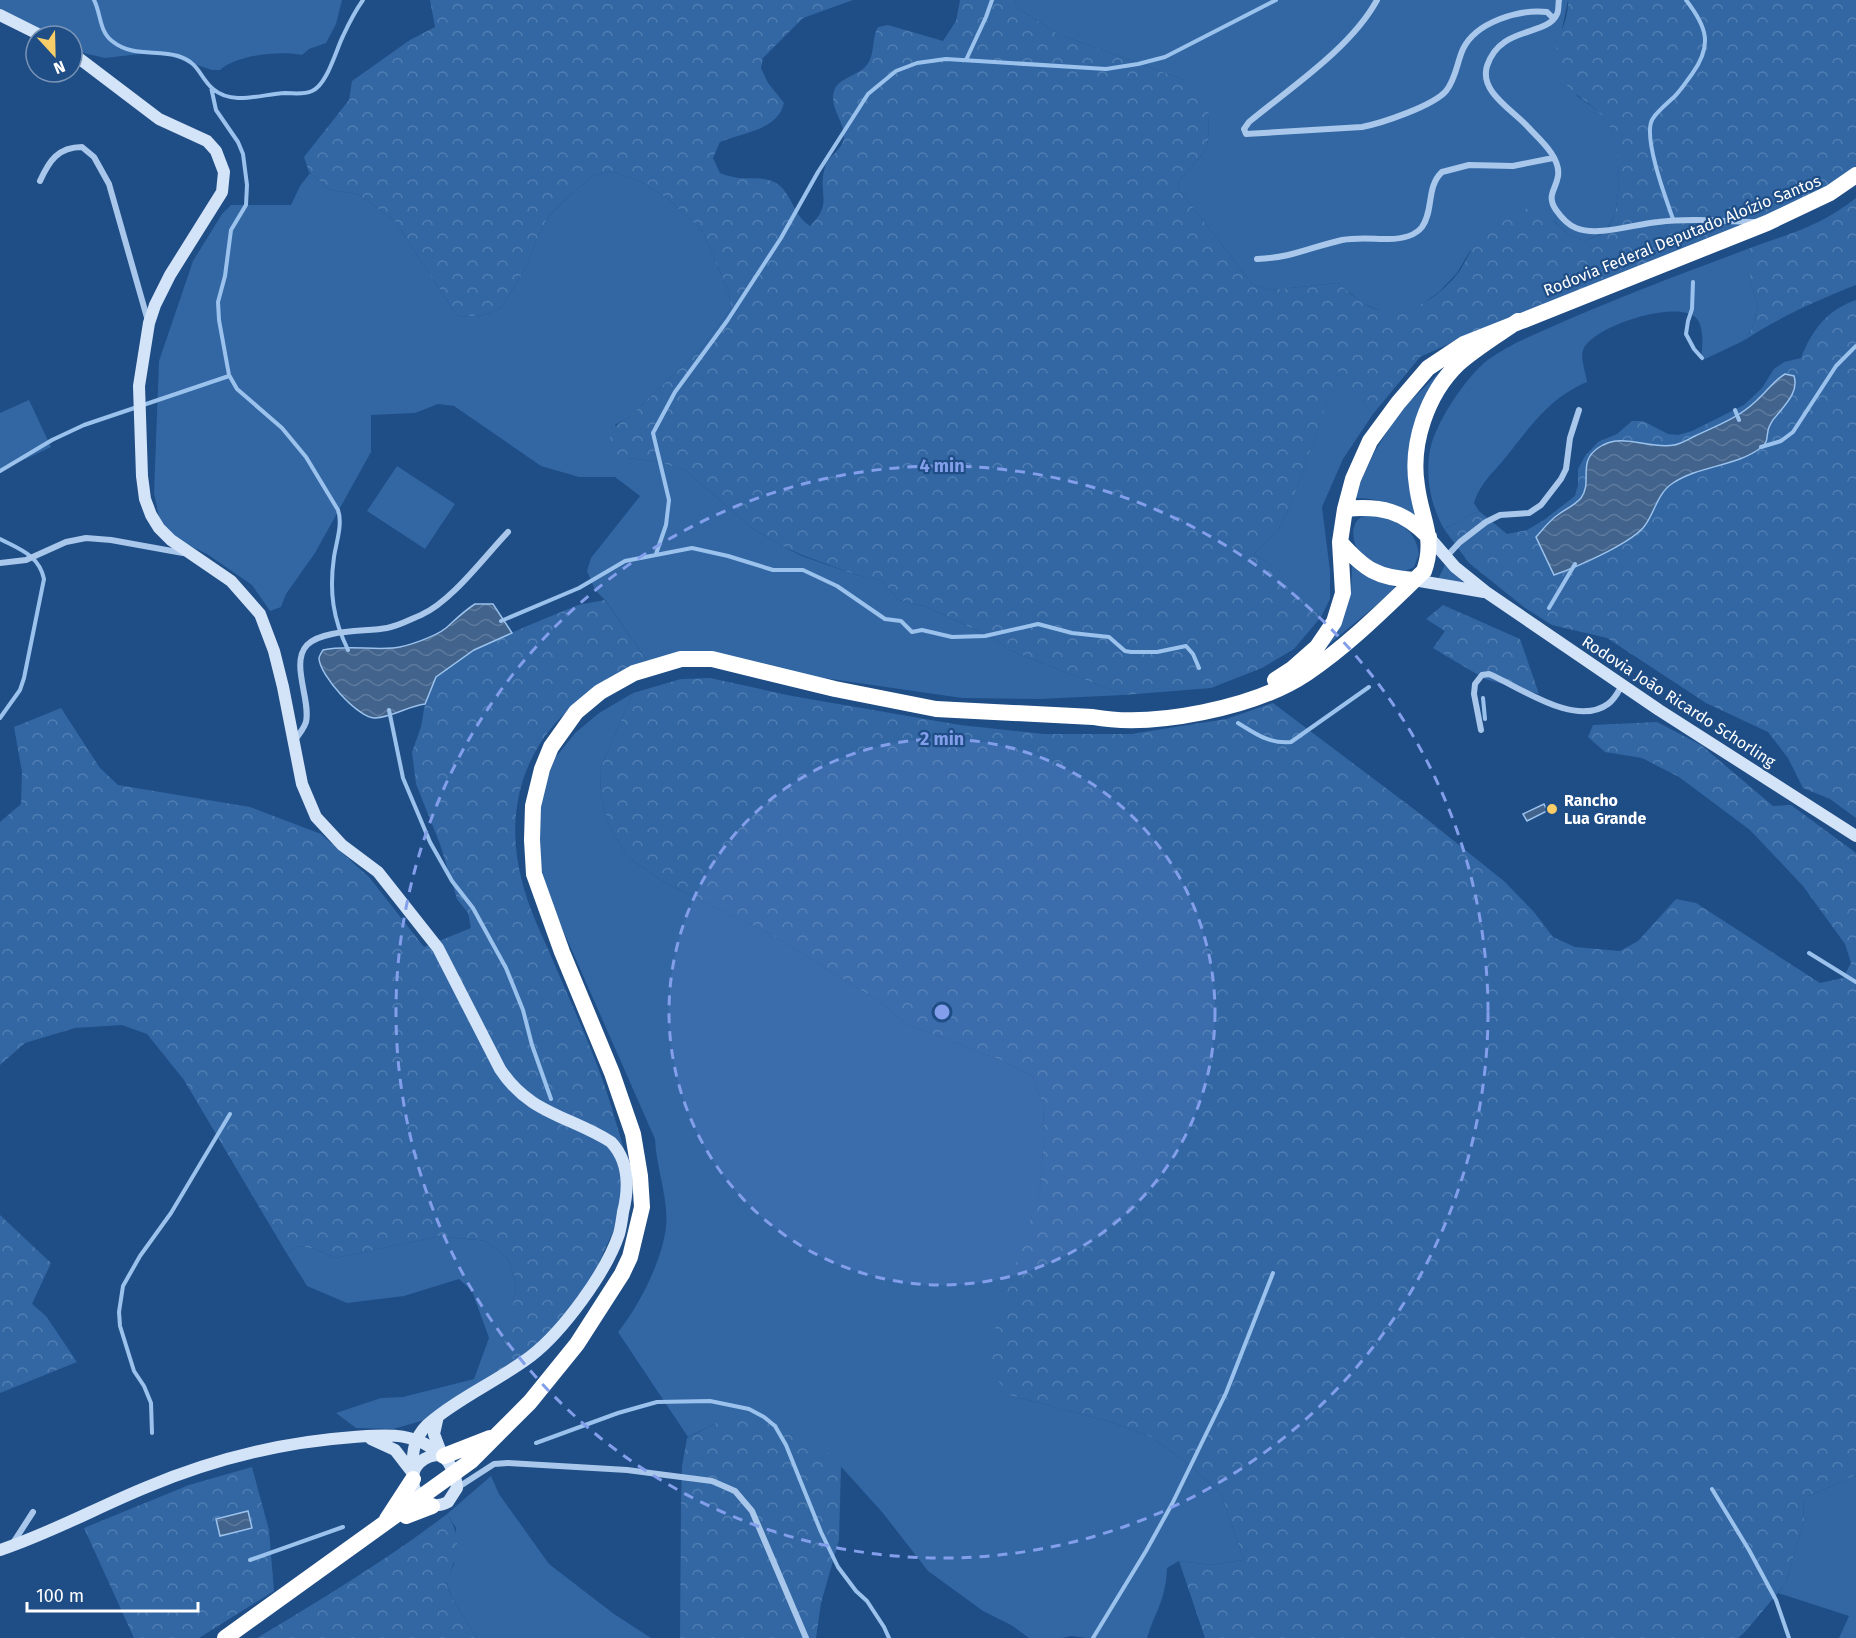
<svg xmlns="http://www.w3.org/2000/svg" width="1856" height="1638" font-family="'Fira Sans',sans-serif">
<defs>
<pattern id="forest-crowns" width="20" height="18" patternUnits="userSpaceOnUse" patternTransform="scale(1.5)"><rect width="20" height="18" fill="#3267a4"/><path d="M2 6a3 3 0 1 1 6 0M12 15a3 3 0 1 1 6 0" fill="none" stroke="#517eb2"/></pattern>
<pattern id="water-waves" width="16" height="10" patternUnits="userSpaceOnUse" patternTransform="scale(1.5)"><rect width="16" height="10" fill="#41638c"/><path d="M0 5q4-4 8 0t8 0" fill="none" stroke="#5e7a9d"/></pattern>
</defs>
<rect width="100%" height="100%" fill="#1f4d86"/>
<path fill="#3267a4" d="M 0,0 L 342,0 L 336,24 L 326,43 L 309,49 L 302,55 C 281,50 237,55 220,70 L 212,70 L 158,52 L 105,58 L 79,52 L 72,49 L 72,36 L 47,36 L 0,13 Z
M 1014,0 L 1568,0 L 1562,29 L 1577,96 C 1587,103 1601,112 1608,123 C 1622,146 1624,211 1605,231 C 1600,236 1590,238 1584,241 L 1568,234 L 1554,221 L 1470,251 L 1457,273 L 1439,292 L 1418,307 L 1399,313 L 1383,312 L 1362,303 L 1338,283 L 1270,290 L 1253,285 L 1178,188 L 1179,181 L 1206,150 L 1208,140 L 1209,114 L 1182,79 L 1058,34 L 1019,9 Z
M 611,171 L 640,181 L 671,201 L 703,232 L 729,293 L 731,308 L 703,347 L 629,417 L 615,425 L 628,458 L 654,461 L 685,470 L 752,528 L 782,546 L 802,556 L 856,575 L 881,580 L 899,600 L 927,607 L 993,638 L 1009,650 L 1124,695 L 1039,699 L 962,698 L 796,674 L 713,656 L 650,665 L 606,601 L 595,590 L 587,571 L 591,558 L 640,496 L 615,477 L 579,477 L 541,466 L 454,406 L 438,404 L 415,413 L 371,415 L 371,452 L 315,553 L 286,594 L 281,607 L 270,611 L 252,585 L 207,554 L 174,538 L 159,517 L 154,493 L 159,361 L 193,261 L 222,214 L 231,205 L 291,205 L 300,186 L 310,173 L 330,190 L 358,194 L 395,221 L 458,317 L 484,315 L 501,308 L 525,269 L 536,241 L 548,217 L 569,196 L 593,176 Z
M 1750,248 L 1750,281 L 1758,305 L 1752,329 L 1743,341 L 1701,361 C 1702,348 1705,330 1697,319 C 1680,298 1592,326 1583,350 C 1580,358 1586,373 1587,382 C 1549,398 1531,426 1506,457 C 1493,473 1480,483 1474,503 L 1479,511 L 1444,529 C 1431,506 1425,477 1430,450 C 1435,423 1467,375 1489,359 C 1513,342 1541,332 1567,320 C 1627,294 1689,271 1750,248 Z
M 1448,364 C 1438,383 1424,401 1416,421 C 1402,454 1410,488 1419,521 C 1396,505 1381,498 1353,498 L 1375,451 L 1400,411 Z
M 1338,370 L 1373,414 L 1343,459 L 1322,507 L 1330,571 L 1330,599 L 1321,617 L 1303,586 L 1254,554 L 1279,528 L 1292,502 Z
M 29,400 L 51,447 L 0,471 L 0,413 Z
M 397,466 L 455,504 L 425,549 L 367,511 Z
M 1378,514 C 1400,524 1415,528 1419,554 L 1414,567 L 1401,573 C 1391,570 1378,568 1369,563 C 1356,556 1346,528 1360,518 C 1365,514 1372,514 1378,514 Z
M 1445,565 L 1465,584 L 1438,579 Z
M 1352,566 L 1361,573 L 1397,588 L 1298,670 L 1338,622 L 1351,594 Z
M 633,693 L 601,767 L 600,792 L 609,825 L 626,856 L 664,882 L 774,936 L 883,1004 L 906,1024 L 1001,1060 L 1032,1076 L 1043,1104 L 1044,1137 L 1040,1189 L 1027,1231 L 1009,1395 L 1111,1422 L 1149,1436 L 1185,1461 L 1221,1494 L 1244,1560 L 1210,1565 L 1179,1561 L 1167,1568 C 1166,1599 1156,1610 1147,1638 L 1087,1638 L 1071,1636 L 1062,1638 L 1029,1638 L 1011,1625 L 983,1611 L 928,1571 L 882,1512 L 835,1460 L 716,1423 L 688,1437 L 618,1332 C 639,1306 662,1261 666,1227 C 669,1200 656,1167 655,1139 L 555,912 L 543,876 L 537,843 L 543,790 L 555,758 L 575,733 L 599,713 Z
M 440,1236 L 486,1241 L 507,1258 L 514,1274 L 516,1292 L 501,1379 L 441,1412 L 421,1421 L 393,1429 L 356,1428 L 336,1413 L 381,1398 L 403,1397 L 474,1379 L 489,1338 L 472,1291 L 459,1279 L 404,1296 L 347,1303 L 307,1286 L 287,1254 L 297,1246 L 315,1249 L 336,1258 Z
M 1856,1475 L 1856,1638 L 1839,1638 L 1849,1616 L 1778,1593 L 1786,1583 L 1804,1520 L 1803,1501 L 1809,1496 Z
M 491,1476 L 499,1494 L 549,1564 L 614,1614 L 651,1638 L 477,1638 L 453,1600 L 446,1582 L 454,1564 L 456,1528 L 447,1514 Z"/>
<path fill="url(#forest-crowns)" d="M 430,0 L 853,0 L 803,18 L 763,58 L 761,68 L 768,83 L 784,103 C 778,130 743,133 720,142 L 713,158 L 720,173 C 725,175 732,177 738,178 C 751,179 767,176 779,185 C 793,197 794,216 810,226 C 834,202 817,195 825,167 C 828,155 844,150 844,136 C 844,121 829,107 834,91 C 838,78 857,76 866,66 C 876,55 871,38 878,27 L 888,25 L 943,41 L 956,21 L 960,0 L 1014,0 L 1019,9 L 1058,34 L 1182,79 L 1203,97 L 1209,114 L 1208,140 L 1206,150 L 1179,181 L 1178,188 L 1253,285 L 1270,290 L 1338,283 C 1346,289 1354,298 1363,303 C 1397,325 1435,302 1458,273 C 1467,261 1472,244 1483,234 C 1496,221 1513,214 1531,207 L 1541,210 L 1568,234 L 1584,241 C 1590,238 1600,236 1605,232 C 1624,212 1621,148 1609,125 C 1595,101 1566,96 1557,68 C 1550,45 1570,23 1568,0 L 1856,0 L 1856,168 L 1829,192 L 1466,336 L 1420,357 L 1373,414 L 1338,371 L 1292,502 L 1279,528 L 1254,554 L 1304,586 L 1321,617 L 1294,649 L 1262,668 L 1211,688 L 1124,695 L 1009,650 L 993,638 L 927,607 L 899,600 L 881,580 L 856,575 L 802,555 L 782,546 L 752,528 L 685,470 L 654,461 L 628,458 L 610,452 C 608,432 613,426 629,417 L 703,347 L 731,308 L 729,293 L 703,232 L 671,201 L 640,181 L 611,171 L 593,176 L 569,196 L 548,217 L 536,241 L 525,269 L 501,308 L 484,315 L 458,317 L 395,221 L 358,194 L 330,190 L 309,172 L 304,157 L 349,100 L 352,81 L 410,40 L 435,27 Z
M 1856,198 L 1856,285 C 1815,301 1780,317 1743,341 L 1752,329 L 1758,305 L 1750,281 L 1750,248 C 1790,234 1822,225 1856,198 Z
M 1856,300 L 1856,818 L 1830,799 L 1803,788 L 1788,758 L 1768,732 L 1706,703 L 1607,638 L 1552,625 L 1525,608 L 1469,563 L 1444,529 L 1479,511 L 1507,534 L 1527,530 L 1544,520 L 1575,496 L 1578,485 L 1578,469 L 1585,456 L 1598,442 L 1617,434 L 1632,421 L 1643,421 L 1668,434 L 1678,435 L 1692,431 L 1744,405 L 1762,388 L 1774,369 L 1784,362 L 1801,358 C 1812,330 1827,310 1856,300 Z
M 605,600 L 650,665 C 629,675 604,683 585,697 C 524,740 503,810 522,881 C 528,905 538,927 548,949 C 570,1002 596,1054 612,1109 C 618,1130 627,1154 628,1175 C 628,1205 611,1234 600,1261 C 585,1298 570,1335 537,1359 C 525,1366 513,1372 501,1379 L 498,1369 L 516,1292 L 514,1274 L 507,1258 L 486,1241 L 440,1236 L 336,1258 L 315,1249 L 297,1246 L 287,1254 L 184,1080 L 147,1034 L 122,1025 L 75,1028 L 25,1043 L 0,1065 L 0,822 L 21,804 L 22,772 L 14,727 L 61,708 L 100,768 L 118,785 L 250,807 L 321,834 L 369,877 L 424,947 L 471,928 L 468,913 L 457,899 L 440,844 L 416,784 L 412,752 L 421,727 L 425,704 L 436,677 L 474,650 L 527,626 L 578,605 Z
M 1443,605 L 1520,639 L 1539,694 L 1485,679 L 1433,648 L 1445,631 L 1426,619 Z
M 710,678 L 792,696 L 960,725 L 1044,734 L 1131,734 L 1226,719 L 1273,703 L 1423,816 L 1505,882 L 1534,912 L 1553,937 L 1575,947 L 1620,951 L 1638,941 L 1676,899 L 1696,903 L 1820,983 L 1843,978 L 1851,963 L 1845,944 L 1803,886 L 1750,830 L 1679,777 L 1642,758 L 1605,752 L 1588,737 L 1593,725 L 1657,722 L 1701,745 L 1773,806 L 1791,805 L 1856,853 L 1856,1475 L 1809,1496 L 1803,1501 L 1804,1520 L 1786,1583 L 1745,1632 L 1738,1638 L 1205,1638 L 1179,1561 L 1210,1565 L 1244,1560 L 1221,1494 L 1185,1461 L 1149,1436 L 1111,1422 L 1009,1395 L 994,1375 L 987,1354 L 1040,1189 L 1044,1137 L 1043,1104 L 1032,1076 L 1001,1060 L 906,1024 L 883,1004 L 774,936 L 664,882 L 626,856 L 609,825 L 600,792 L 601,767 L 633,693 L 681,679 Z
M 0,1215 L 51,1263 L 32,1304 L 46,1316 L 77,1362 L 0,1393 Z
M 741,1417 C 789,1424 808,1430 841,1466 L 839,1540 L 821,1603 L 816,1638 L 680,1638 L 681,1503 L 682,1466 L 687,1438 L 716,1423 Z
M 252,1467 L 269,1530 L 274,1591 L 199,1638 L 134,1638 L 84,1528 L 189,1485 Z
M 447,1514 C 464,1540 457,1556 446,1583 L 453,1600 L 477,1638 L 257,1638 C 322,1599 387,1560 447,1514 Z"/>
<path fill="url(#water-waves)" stroke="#9bc2ec" stroke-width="1.5" d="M 1785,374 L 1794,376 C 1799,391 1786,404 1777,415 C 1774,418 1771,422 1769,427 C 1766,434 1769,442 1762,447 C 1736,467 1700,465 1673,483 C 1656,494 1655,514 1643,528 C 1627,545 1577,567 1554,575 L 1536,537 C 1543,529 1550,520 1559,514 C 1566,509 1575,505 1581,498 C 1593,482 1577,462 1598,448 C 1622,431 1648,450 1674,445 C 1681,444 1689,439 1695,436 C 1716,426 1738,418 1755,402 C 1766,393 1773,381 1785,374 Z
M 475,604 L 493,604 L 512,633 L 474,650 L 436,677 L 425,704 C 408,706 393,717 375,718 C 359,719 319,675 319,658 C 319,657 322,651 323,650 C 346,645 370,650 393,648 C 407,647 436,636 446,628 C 456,619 464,611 475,604 Z
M 1544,804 L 1547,811 L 1527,821 L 1523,814 Z
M 248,1511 L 252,1528 L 220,1536 L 216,1519 Z"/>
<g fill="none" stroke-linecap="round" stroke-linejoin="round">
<path stroke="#9bc2ec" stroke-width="4" d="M 94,0 C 101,13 99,31 112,41 C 133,58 157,49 178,56 C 200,63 199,77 213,89 C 233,106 262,94 285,93 C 294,93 303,95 312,91 C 327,85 336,50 343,36 C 349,23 355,11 363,0
M 966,60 L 986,17 L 992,0
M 211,87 L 216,110 L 238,142 L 243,154 L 247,185 L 246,205 L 231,230 L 225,276 L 218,302 L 219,320 L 229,375 L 237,389 L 282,428 L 306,457 L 338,510 C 343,524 336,543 334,557 C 329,592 333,619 348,650
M 1673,219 C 1666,199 1643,138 1652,120 C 1657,111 1668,103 1675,96 C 1681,90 1686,82 1692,74 C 1713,45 1707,27 1686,0
M 1693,282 L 1692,309 L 1688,321 L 1686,334 L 1694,349 L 1702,358
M 1735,410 L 1739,420
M 1761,447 L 1781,441 L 1793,432 L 1836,366 L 1856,346
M 0,471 L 52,440 L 84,425 L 229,376
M 0,539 C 19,549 39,555 44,579 L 24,678 L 20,690 L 0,718
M 656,554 L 666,525 L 669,500 L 653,433 L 675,392 L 727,321 L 781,238 L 818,172 L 868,94 L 896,71 L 917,63 L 946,59 L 1106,69 L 1138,64 L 1165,57 L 1276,0
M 1549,608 L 1575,564
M 501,621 L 579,588 L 625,561 L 692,548 L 728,556 L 773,570 L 803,570 L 837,586 L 885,619 L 901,621 L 912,632 L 922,630 L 952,637 L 985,636 L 1038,624 L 1072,633 L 1109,637 L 1125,651 L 1131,652 L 1157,652 L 1186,646 L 1193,654 L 1199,668
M 1483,698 L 1485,719
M 389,710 L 403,778 L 430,842 L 452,881 L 473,908 L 506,968 L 523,1010 L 532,1045 L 551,1099
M 1238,723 C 1256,734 1269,744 1291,742 L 1369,687
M 1809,953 L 1856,982
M 152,1433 L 151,1403 L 144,1386 L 134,1371 L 120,1326 L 119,1312 L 123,1286 L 140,1256 L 171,1213 L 230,1114
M 536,1443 L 618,1413 L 657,1402 L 710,1401 L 749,1409 L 764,1417 L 775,1426 L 786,1445 L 821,1532 L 838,1567 L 856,1591 L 867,1601 L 884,1627 L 889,1638
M 1712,1489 L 1749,1550 L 1776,1600 L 1789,1638
M 250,1560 L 343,1527
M 1093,1638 L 1146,1551 L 1172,1504 L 1226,1393 L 1273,1273"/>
<path stroke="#a8c7ea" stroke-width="6" d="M 1377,0 C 1351,48 1290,88 1249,122 L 1244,129 L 1246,134 L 1362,127 C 1382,123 1433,106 1446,91 C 1456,79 1457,62 1463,49 C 1476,22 1519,9 1547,12 L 1553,18
M 1559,0 C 1558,4 1559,10 1557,14 C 1547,37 1500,25 1487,66 C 1479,92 1513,110 1528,127 C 1539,139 1561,157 1558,176 C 1556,190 1546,195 1556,210 C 1561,217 1568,225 1576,228 C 1598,237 1635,224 1658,222 C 1689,218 1722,221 1754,222
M 40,181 C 49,161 58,147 82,147 L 94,157 L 109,184 L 148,321
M 1257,259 C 1291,258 1311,247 1342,240 C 1358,237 1373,239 1388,239 C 1400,239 1414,237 1422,227 C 1434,210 1426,187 1442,172 L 1469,165 L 1513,166 L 1553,158
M 1446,557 L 1460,542 L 1486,522 L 1500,515 L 1529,513 L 1541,505 L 1561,479 L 1566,469 L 1570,438 L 1579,410
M 0,563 L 26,560 L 66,542 L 86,538 L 111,540 L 183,553
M 1481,730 L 1474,694 L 1475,684 L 1482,675 L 1489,674 C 1520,687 1575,728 1608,704 C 1615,699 1618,692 1622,685
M 294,741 C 298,736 304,728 306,722 C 311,700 290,663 307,645 C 323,629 366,632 387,628 C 399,626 411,619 421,615 C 452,601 484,557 508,532
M 457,1488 L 494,1464 L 508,1463 L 627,1470 L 712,1481 L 735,1491 L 752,1511 L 806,1638
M 13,1543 L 33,1512"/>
<path stroke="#d3e3f8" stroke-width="12" d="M 0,15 L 42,36
M 72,53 L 159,119 L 207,141 L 216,151 L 224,172 L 222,192 L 170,275 L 155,305 L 149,323 L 139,386 L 142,476 L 145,499 L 151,515 L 159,528 L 171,540 L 231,581 L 260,614 L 274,651 L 283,687 L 302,784 L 316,817 L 342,845 L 378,872 L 438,948 L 500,1069 C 529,1114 570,1116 611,1142 C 629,1161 629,1188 623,1212 C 622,1219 621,1227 619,1234 C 606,1273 563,1331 531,1356 C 498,1381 458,1398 427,1425 C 414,1438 412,1452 413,1470
M 1429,537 L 1455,567 L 1486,592 L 1659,710 L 1856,836
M 1414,580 L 1484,592
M 438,1416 L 434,1434 L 442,1455
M 371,1439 L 395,1450 L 412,1472
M 436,1455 L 443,1456 C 452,1465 456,1475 457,1488 L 448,1502 C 416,1519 394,1462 436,1455 Z
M 0,1550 C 51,1533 98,1507 147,1487 C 214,1459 282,1442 354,1437 C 385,1435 416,1431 440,1455"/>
<path stroke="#fff" stroke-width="16" d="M 1345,509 C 1381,505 1403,511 1429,537
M 1340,542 C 1364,569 1377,578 1414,580
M 1275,680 L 1292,669 L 1317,647 L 1334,622 L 1343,593 L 1340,542 L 1345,509 L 1353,479 L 1370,441 L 1398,403 L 1428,368 L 1464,344 L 1767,223 L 1830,193 L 1856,175
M 444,1456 L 490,1438
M 406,1516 L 432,1506
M 387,1519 L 413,1479
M 225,1638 L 471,1461 L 530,1402 L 577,1344 L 622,1274 L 630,1257 L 642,1207 L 640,1176 L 633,1134 L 612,1073 L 562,952 L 534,874 L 532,840 L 533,806 L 542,769 L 551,747 L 576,712 L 600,692 L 634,673 L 681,659 L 712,659 L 835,689 L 936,709 L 1093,717 C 1153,728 1255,708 1307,673 C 1350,644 1386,607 1424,571 C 1436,538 1421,519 1417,486 C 1410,444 1427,394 1458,364 C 1476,348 1498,335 1518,321"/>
</g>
<circle cx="942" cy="1012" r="273" fill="#839eea" fill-opacity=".12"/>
<g fill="none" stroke="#839eea" stroke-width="3" stroke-dasharray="10 8">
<circle cx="942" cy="1012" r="273"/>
<circle cx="942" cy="1012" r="546"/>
</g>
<circle fill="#f9cd67" stroke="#1f4d86" stroke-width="2" cx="1552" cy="809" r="6"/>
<g text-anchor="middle" stroke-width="4.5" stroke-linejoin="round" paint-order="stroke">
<g font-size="16" fill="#fff" stroke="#1f4d86">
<text transform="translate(1682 235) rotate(-22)" y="6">Rodovia Federal Deputado Aloízio Santos</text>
<text transform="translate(1679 701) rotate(33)" y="6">Rodovia João Ricardo Schorling</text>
</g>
<g font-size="16" font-weight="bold" fill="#fff" stroke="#1f4d86" text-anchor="start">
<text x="1564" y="806">Rancho<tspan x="1564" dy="18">Lua Grande</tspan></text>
</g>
</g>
<circle cx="942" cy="1012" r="9" fill="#839eea" stroke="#1f4d86" stroke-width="3"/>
<g font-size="18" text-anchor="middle" font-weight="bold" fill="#839eea" stroke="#1f4d86" stroke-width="4.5" stroke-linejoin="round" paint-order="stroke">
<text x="942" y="472">4 min</text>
<text x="942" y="745">2 min</text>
</g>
<g transform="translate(54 54) rotate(158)"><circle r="28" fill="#1f4d86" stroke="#7994b6" stroke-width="1.5"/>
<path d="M0-4.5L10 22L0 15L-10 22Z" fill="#f9cd67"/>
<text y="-9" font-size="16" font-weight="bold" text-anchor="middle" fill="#ffffff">N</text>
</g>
<path d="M27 1602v9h171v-9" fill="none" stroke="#ffffff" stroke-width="3"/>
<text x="36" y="1602" font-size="18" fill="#ffffff" stroke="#1f4d86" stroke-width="4.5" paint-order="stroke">100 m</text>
</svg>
